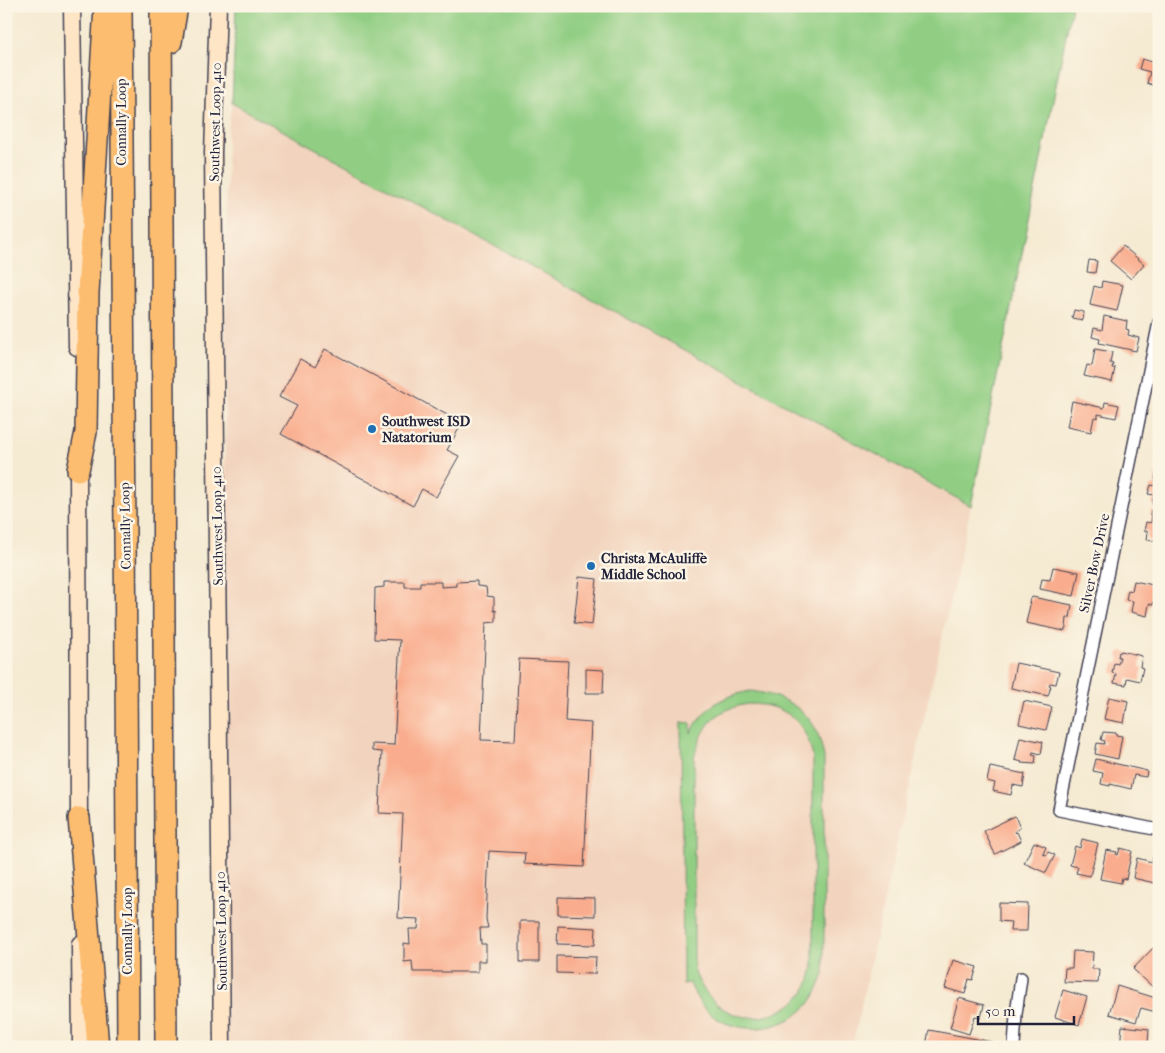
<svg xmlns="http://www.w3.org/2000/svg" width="1165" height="1053" font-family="'IM FELL French Canon',serif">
<rect width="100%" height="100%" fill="#fcf5e5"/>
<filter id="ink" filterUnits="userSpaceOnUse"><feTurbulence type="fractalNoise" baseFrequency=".02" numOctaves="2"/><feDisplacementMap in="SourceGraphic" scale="10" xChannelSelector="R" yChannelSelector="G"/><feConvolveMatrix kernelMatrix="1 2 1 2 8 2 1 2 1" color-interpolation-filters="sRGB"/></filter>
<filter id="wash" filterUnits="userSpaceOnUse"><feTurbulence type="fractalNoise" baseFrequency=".0096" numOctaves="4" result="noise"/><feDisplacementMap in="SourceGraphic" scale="20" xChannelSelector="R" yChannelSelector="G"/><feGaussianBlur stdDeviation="1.12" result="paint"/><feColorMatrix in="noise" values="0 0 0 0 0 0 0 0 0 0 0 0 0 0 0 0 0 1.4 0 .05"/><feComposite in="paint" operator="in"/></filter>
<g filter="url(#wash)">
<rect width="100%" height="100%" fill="#f5ead2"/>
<path fill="#f2d4be" d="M 232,103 L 971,506 L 852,1047 L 227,1047 L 224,627 L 227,135 Z"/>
<path fill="#91ce83" stroke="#5a785f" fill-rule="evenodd" d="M 236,6 L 1072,6 L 971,506 L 232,103 Z
M 750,691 C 776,694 804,705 816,730 C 820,738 822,748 824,757 L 824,974 C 820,985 816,995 808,1005 C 783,1033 733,1037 706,1010 C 698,1002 694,993 690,983 L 683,984 L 681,722 L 691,723 L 691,733 C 705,706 720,697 750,691 ZM 748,704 C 786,704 806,721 813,758 L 813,967 C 812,973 810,979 808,985 C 802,997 791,1006 780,1011 C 742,1029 707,1007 694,970 L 694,757 C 704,725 713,710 748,704 Z"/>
<g id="blocks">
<path fill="#f9ad8e" d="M 1142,59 L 1159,64 L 1159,87 L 1147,83 L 1150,72 L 1139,69 Z
M 1123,246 L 1144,264 L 1131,279 L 1110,261 Z
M 1089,260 L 1097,261 L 1095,273 L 1087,272 Z
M 1102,281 L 1123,285 L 1117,311 L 1090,305 L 1094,286 L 1101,288 Z
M 1074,310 L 1084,312 L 1083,320 L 1072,318 Z
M 1104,316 L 1127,321 L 1126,329 L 1129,330 L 1128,335 L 1139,338 L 1136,351 L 1099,343 L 1100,339 L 1092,337 L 1094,328 L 1102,330 Z
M 325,349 L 462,423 L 447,450 L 459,456 L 436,497 L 422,489 L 413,506 L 281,434 L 297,406 L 279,397 L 300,359 L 315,367 Z
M 1095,349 L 1112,352 L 1110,363 L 1113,364 L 1112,368 L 1115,368 L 1112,382 L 1084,376 L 1087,365 L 1092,366 Z
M 1072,401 L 1104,408 L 1105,402 L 1119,405 L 1116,418 L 1098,414 L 1098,418 L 1094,417 L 1091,432 L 1067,427 Z
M 1156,473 L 1159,473 L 1159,506 L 1152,504 L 1154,495 L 1148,494 L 1151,485 L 1155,486 L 1156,479 L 1155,479 Z
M 1153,509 L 1159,510 L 1158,542 L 1147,540 L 1148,531 L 1144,531 L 1146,522 L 1151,523 L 1152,515 L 1150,515 L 1151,510 L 1153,510 Z
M 1053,567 L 1079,572 L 1074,596 L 1040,589 L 1042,579 L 1050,580 Z
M 579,577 L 597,579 L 592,625 L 574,623 Z
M 477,581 L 477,586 L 486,587 L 487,596 L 494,597 L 494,611 L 496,610 L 496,622 L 486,623 L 481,740 L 515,741 L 519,659 L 568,661 L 565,721 L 591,723 L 584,867 L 524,864 L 525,853 L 489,851 L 486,919 L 488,928 L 480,928 L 481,944 L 486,944 L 486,961 L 478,961 L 478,972 L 413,972 L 412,961 L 404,962 L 404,943 L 410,944 L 409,929 L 418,929 L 419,919 L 398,918 L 403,814 L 379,813 L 382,752 L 372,751 L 372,744 L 394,745 L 400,640 L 374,639 L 375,588 L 384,587 L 384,582 L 405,582 L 405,587 L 420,587 L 420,582 L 441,582 L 441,587 L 456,586 L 456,582 Z
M 1134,581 L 1158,586 L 1153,605 L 1149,604 L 1147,616 L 1131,612 L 1133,601 L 1126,600 L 1128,590 L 1132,591 Z
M 1032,597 L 1072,605 L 1070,618 L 1067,618 L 1066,628 L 1064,631 L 1026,623 L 1030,605 L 1029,602 Z
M 1121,651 L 1142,656 L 1140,667 L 1143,668 L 1140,681 L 1127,678 L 1126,685 L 1114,683 L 1116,674 L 1112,673 L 1114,663 L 1118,664 L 1120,657 L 1118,657 L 1119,652 L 1121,652 Z
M 1016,663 L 1059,672 L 1056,684 L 1050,683 L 1049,685 L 1051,686 L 1048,696 L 1011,688 Z
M 586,669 L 604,670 L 603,693 L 586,693 Z
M 1109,697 L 1128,701 L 1124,723 L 1104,719 Z
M 1024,701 L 1052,707 L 1046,730 L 1019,724 Z
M 1103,732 L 1116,733 L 1116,735 L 1122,736 L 1118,759 L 1095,754 L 1097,743 L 1104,744 L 1105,741 L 1101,740 Z
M 1020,737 L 1043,742 L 1041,754 L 1033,752 L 1032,755 L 1036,756 L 1035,764 L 1021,763 L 1022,762 L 1015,760 Z
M 1096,759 L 1147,771 L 1146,777 L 1134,775 L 1131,789 L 1110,784 L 1110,786 L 1101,784 L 1103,773 L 1093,771 Z
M 990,767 L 1025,774 L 1023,787 L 1013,785 L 1011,795 L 993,791 L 995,783 L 987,781 Z
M 1015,816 L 1020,828 L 1015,831 L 1016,833 L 1017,832 L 1021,841 L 995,854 L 984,831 Z
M 1082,839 L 1098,843 L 1090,876 L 1076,873 L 1078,867 L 1070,865 L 1075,846 L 1080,848 Z
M 1034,842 L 1046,847 L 1043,854 L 1046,855 L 1048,852 L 1055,855 L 1046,873 L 1024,863 Z
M 1120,848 L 1132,851 L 1126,879 L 1122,878 L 1121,883 L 1100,879 L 1106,850 L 1117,852 L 1116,854 L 1118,855 Z
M 1153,856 L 1159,858 L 1159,884 L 1133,878 L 1137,858 L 1152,862 Z
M 558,897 L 595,898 L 595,916 L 558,915 Z
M 999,903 L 1028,904 L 1027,931 L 1010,931 L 1011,922 L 999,921 Z
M 520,921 L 539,921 L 539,962 L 520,962 Z
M 558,926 L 596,928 L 595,945 L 557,944 Z
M 1153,948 L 1159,953 L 1159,982 L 1154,988 L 1133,969 Z
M 1073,951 L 1093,952 L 1092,969 L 1099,969 L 1098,983 L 1064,982 L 1065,968 L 1072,968 Z
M 557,956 L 596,957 L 595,974 L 557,973 Z
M 953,960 L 977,967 L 973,980 L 969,979 L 965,994 L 945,988 Z
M 1117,986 L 1159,999 L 1159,1004 L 1156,1012 L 1141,1008 L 1136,1022 L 1109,1014 Z
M 1063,990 L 1087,997 L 1079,1025 L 1055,1017 Z
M 959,998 L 984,1005 L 981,1018 L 975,1016 L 969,1034 L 950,1028 Z
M 1122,1026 L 1149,1029 L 1148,1044 L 1139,1043 L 1139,1047 L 1120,1047 Z
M 929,1030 L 993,1042 L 992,1047 L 936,1047 L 926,1045 Z"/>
</g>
</g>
<g filter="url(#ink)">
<use href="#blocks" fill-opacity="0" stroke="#424052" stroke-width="1"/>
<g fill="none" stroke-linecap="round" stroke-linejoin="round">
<g stroke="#424052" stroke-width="14">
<path id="street" d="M 1159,322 L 1059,810 L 1159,830
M 1014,1047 L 1016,1014 L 1021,978"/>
</g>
<g stroke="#424052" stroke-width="19">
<path id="secondary" d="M 72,6 L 77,347
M 218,6 L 213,153 L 222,1047
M 78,459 L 79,830
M 80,944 L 81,1047"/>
</g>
<g stroke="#424052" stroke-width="24">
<path id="highway" d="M 121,6 L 126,665 L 128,1047
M 161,6 L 166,1047
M 171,42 L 177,6
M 78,470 L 86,432 L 88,293 L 105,6
M 79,818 L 98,1047"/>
</g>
<use href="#street" stroke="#fff" stroke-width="11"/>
<use href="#secondary" stroke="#fee5c5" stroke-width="16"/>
<use href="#highway" stroke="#fcbd6f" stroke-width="21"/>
</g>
</g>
<g fill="#1f6fb2" stroke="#fcf5e5" stroke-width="2">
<circle cx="372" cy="429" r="5"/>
<circle cx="591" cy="566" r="5"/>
</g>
<g text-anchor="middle" stroke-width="5" stroke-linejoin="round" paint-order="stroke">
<g font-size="14" fill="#22223b" stroke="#fcf5e5">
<text transform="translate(121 122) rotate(-90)" y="5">Connally Loop</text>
<text transform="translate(215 122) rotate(-89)" y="5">Southwest Loop 410</text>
<text transform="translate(125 526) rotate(-91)" y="5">Connally Loop</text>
<text transform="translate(217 526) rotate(-91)" y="5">Southwest Loop 410</text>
<text transform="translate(1094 563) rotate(-78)" y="5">Silver Bow Drive</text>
<text transform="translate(127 931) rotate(-90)" y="5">Connally Loop</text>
<text transform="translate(221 931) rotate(-91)" y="5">Southwest Loop 410</text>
</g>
<g font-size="14" font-weight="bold" fill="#22223b" stroke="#fcf5e5" text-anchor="start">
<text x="382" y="426">Southwest ISD<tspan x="382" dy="16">Natatorium</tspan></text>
<text x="601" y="563">Christa McAuliffe<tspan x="601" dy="16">Middle School</tspan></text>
</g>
</g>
<rect width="1165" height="1053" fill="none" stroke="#fcf5e5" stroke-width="25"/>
<path d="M978 1016v8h96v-8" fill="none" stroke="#22223b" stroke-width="2.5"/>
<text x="985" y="1016" font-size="15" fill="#22223b" stroke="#fcf5e5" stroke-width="4" paint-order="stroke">50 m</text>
</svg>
